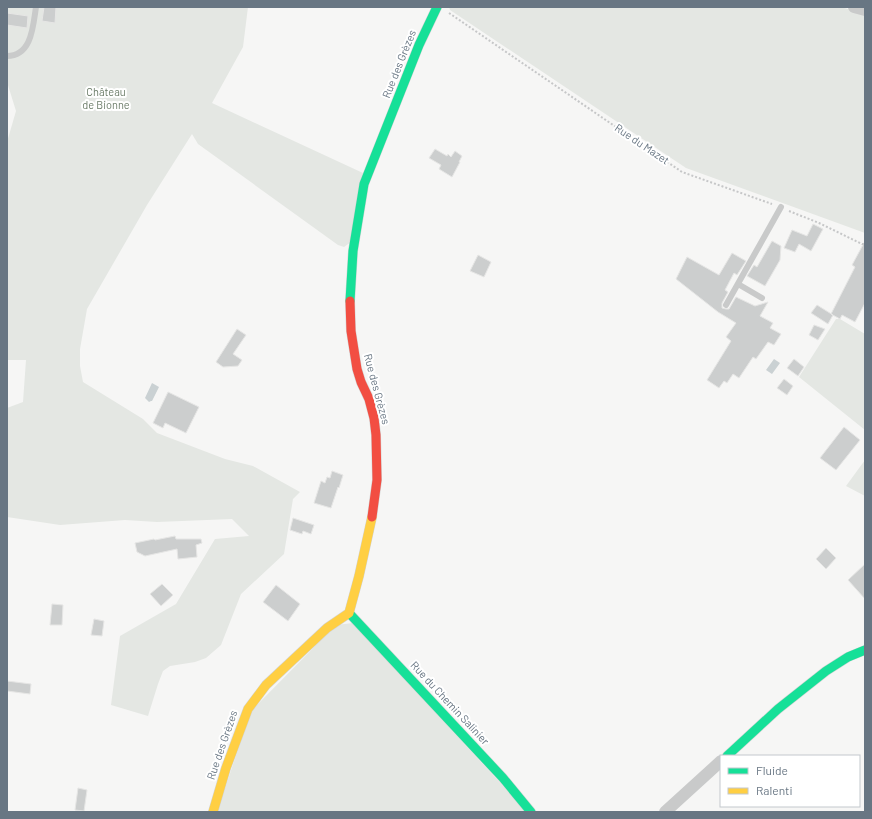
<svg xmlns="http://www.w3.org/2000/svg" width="872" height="819" font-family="Barlow,sans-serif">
<rect width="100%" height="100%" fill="#f6f6f5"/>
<path fill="#e4e7e3" d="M 7,7 L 248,7 L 243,47 L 212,103 L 363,173 L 351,242 L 344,247 L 338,245 L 198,144 L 192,134 L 147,205 L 87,309 L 80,349 L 80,366 L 83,382 L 143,419 L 157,433 L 225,459 L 253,466 L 300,492 L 293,499 L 284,554 L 241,594 L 221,645 L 206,658 L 195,662 L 170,666 L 163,671 L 158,684 L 148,716 L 111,705 L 120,636 L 176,604 L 215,539 L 249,536 L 232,519 L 157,522 L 125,520 L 60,525 L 7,517 L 7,408 L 23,402 L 26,360 L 7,360 L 7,142 L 16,111 L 7,82 Z
M 449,7 L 841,7 L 865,14 L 865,233 L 686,168 L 450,10 Z
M 836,319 L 840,319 L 865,334 L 865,430 L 799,377 Z
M 865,460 L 865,496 L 846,486 Z
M 353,623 L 527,812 L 217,812 L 251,711 L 336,625 Z"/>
<path fill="#cad1d3" d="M 774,359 L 780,363 L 772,374 L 766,370 Z
M 152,383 L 159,387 L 152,401 L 151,401 L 149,402 L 145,398 Z"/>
<path fill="#cccece" stroke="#e6e6e5" d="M 44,7 L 56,7 L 55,23 L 42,21 Z
M 7,13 L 28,16 L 27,28 L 7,25 Z
M 435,149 L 447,156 L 448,154 L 451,157 L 455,151 L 462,156 L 459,162 L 460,162 L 452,177 L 439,169 L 441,165 L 429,158 Z
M 813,224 L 823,229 L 811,251 L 799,244 L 795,252 L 784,248 L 792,230 L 807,236 Z
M 772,241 L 781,246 L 780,260 L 765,286 L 747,276 L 754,265 L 757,267 Z
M 865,241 L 865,303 L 855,322 L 842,315 L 840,319 L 831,314 L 855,267 L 852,265 Z
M 732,253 L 746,261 L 737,275 L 734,273 L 725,290 L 728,292 L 722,303 L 722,308 L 726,309 L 729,309 L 736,297 L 755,306 L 768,302 L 760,316 L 773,323 L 770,328 L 781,334 L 774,345 L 768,342 L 756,359 L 753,357 L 739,378 L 733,374 L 727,383 L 724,381 L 719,388 L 707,380 L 731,341 L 726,337 L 736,323 L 718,312 L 676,279 L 687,257 L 719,275 Z
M 478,255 L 491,262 L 484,277 L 470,271 Z
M 817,305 L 833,315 L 828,324 L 811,313 Z
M 814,325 L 825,329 L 818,340 L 809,335 Z
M 237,329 L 246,335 L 233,354 L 242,360 L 238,366 L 223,367 L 216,362 Z
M 794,359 L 804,367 L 798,376 L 787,368 Z
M 784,379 L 793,386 L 787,395 L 777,388 Z
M 168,392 L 199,407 L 186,433 L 165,423 L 163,428 L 153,423 Z
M 844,427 L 860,440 L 836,470 L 820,458 Z
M 332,471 L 343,475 L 339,488 L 338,487 L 331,508 L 314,503 L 321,481 L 325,483 L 327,477 L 330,478 Z
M 293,518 L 314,525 L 311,534 L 303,531 L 302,534 L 290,530 Z
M 175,536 L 176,539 L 201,539 L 202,543 L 196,545 L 197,557 L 178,559 L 177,549 L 145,556 L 137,552 L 135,543 L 154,539 L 155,540 Z
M 826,548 L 836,558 L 826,569 L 816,559 Z
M 865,564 L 865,599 L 848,580 Z
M 162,584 L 173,595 L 161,606 L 150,594 Z
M 276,585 L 300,604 L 288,621 L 263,602 Z
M 52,604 L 63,605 L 62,625 L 50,625 Z
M 94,619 L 104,621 L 102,636 L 91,635 Z
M 7,681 L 31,684 L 30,694 L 7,691 Z
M 78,788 L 87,790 L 84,811 L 75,810 Z"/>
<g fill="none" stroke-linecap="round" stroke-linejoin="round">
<g stroke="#d2d3d3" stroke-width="10">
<path id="fast" d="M 350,301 L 353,251 L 364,184 L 419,45 L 437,7
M 349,613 L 503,778 L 531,812
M 727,756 L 778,709 L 826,671 L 848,657 L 865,650"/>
</g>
<g stroke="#d2d3d3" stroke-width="10">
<path id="slow" d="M 213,812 L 226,768 L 248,709 L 266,685 L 327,628 L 349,613 L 359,576 L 372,517"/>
</g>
<g stroke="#d2d3d3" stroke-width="10">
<path id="jam" d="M 350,301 L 351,331 L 357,369 L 361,382 L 369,399 L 374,418 L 376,435 L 377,480 L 372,517"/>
</g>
<path stroke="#c6c7c8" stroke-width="2" stroke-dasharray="2 2" stroke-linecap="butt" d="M 449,13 L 682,172 L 772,204
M 789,211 L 819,223 L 862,244 L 865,244"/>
<path stroke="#c9caca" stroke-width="6" d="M 7,56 C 32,56 33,26 36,7
M 738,284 L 762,298
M 726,305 L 781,207"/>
<path stroke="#c9caca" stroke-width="12" d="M 854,7 L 865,10
M 665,812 L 721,761"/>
<use href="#fast" stroke="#16e098" stroke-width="9"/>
<use href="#slow" stroke="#ffcf43" stroke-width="9"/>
<use href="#jam" stroke="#f24e42" stroke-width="9"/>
</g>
<g text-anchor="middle" stroke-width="4" stroke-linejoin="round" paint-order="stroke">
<g font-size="11" fill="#687683" stroke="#fff">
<text transform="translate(399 64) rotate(-68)" y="4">Rue des Grèzes</text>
<text transform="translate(642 144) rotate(34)" y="4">Rue du Mazet</text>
<text transform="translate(377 389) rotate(75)" y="4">Rue des Grèzes</text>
<text transform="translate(450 703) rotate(47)" y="4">Rue du Chemin Salinier</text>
<text transform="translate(222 745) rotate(-71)" y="4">Rue des Grèzes</text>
</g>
<g font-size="11" fill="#6a7b67" stroke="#fff">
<text x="106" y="96">Château<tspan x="106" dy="13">de Bionne</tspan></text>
</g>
</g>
<rect width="872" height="819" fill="none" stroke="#687683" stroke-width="16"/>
<rect x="720" y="755" width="140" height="52" fill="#ffffff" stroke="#c3c8cd"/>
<rect x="728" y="768" width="20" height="6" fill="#16e098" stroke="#c3c8cd"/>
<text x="756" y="775" font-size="12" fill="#687683">Fluide</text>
<rect x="728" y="788" width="20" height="6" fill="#ffcf43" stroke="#c3c8cd"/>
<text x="756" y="795" font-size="12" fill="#687683">Ralenti</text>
</svg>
